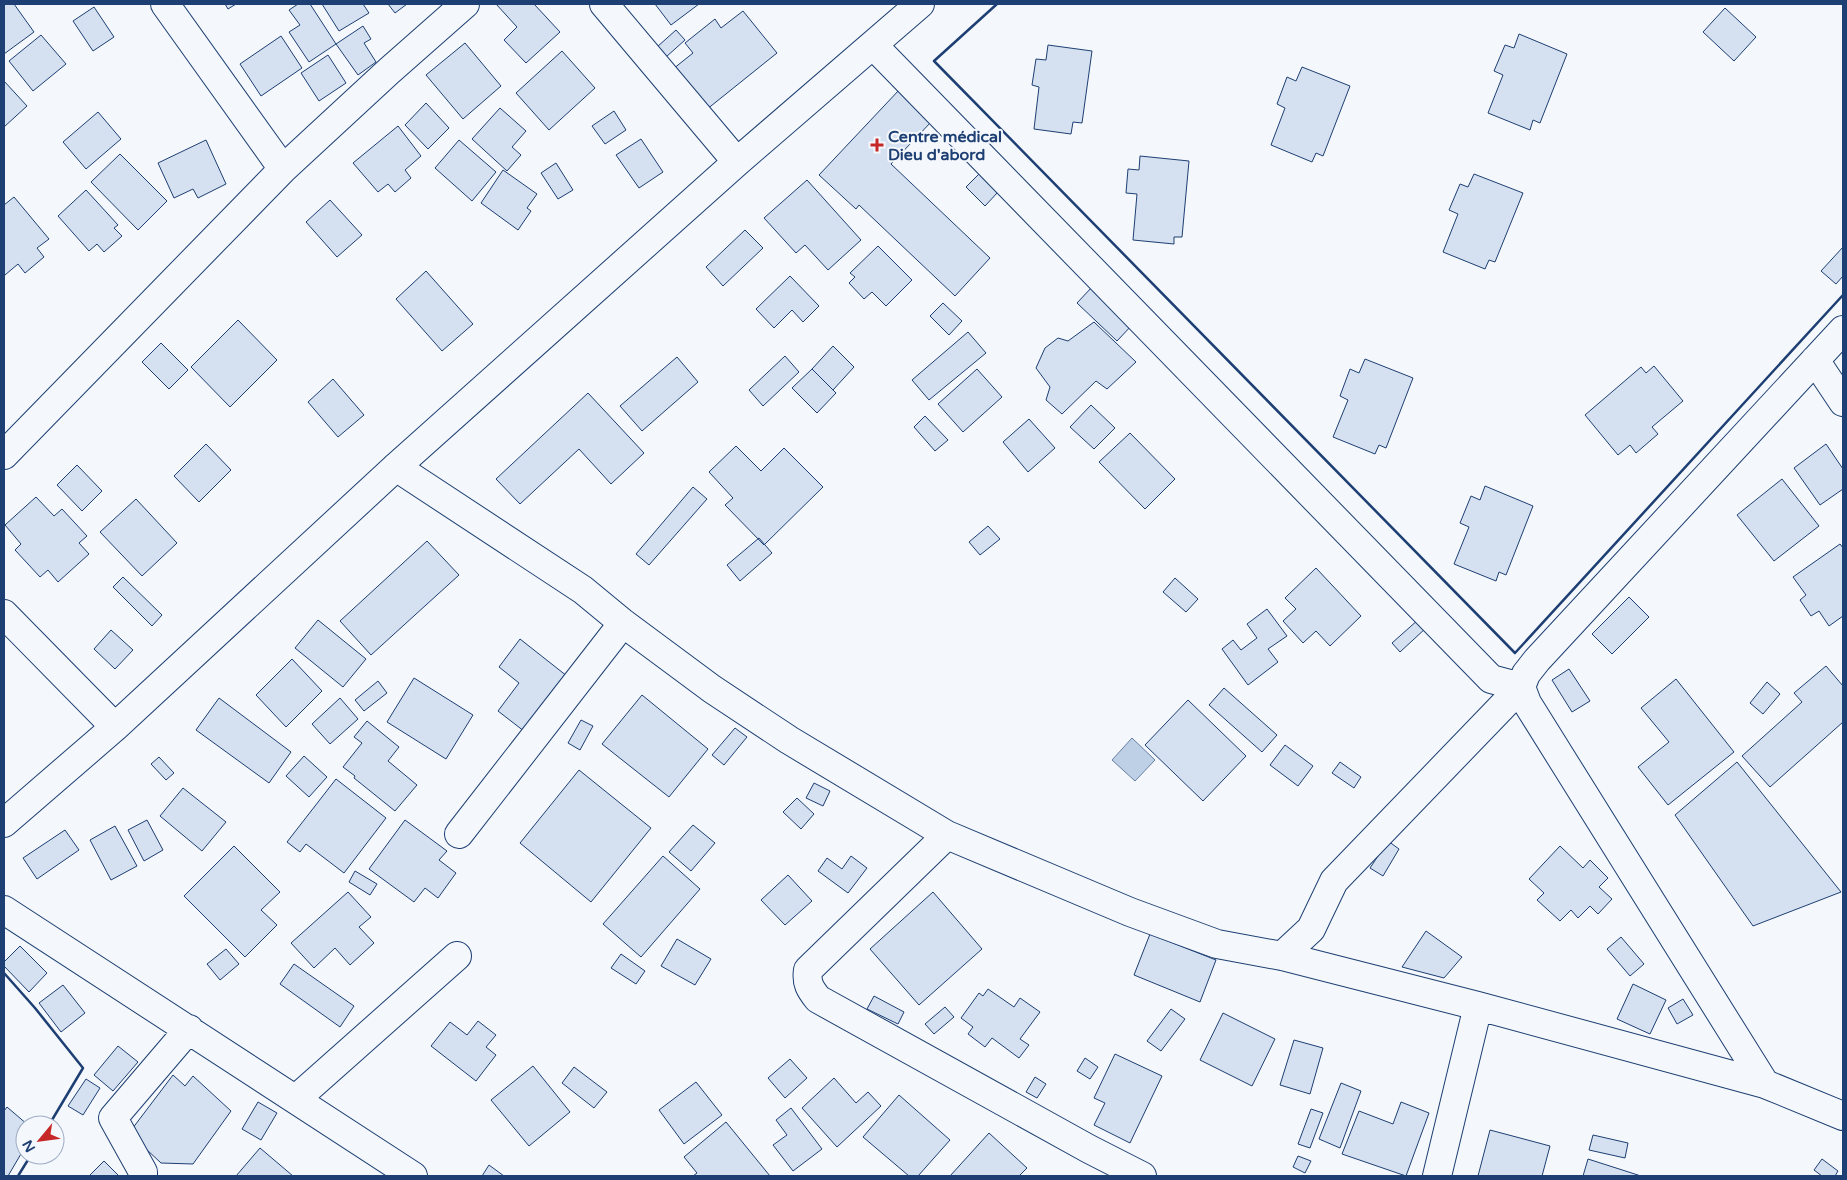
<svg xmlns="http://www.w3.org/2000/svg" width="1847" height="1180" font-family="'Varela Round',sans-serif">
<rect width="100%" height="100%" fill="#f4f7fb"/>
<path fill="#bed0e5" stroke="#687fa3" d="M 1132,738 L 1155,760 L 1135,781 L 1112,760 Z"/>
<path fill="#d5e0f0" stroke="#1d3f73" d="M 4,4 L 14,4 L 34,32 L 4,54 Z
M 225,4 L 236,4 L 228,9 Z
M 298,4 L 310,4 L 336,44 L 309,62 L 289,32 L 300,25 L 289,10 Z
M 322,4 L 363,4 L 369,13 L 339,31 Z
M 388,4 L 407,4 L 395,13 Z
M 496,4 L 534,4 L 560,32 L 526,63 L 504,40 L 517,27 Z
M 655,4 L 699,4 L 671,25 Z
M 94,7 L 114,37 L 93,51 L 73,21 Z
M 1725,8 L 1756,37 L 1734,61 L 1703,32 Z
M 743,11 L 777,53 L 701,114 L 668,73 L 693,53 L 685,43 L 715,19 L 721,28 Z
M 363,26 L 371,39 L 364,43 L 376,62 L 358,75 L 336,44 Z
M 676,30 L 685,40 L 666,57 L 657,47 Z
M 1519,34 L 1567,54 L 1540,123 L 1533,120 L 1530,130 L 1488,113 L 1503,75 L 1494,71 L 1505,45 L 1514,48 Z
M 41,35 L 66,64 L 33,91 L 9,61 Z
M 281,36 L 302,68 L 261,96 L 240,64 Z
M 465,43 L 501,86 L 463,119 L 426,75 Z
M 1048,45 L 1092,51 L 1082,123 L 1073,122 L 1071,134 L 1034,129 L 1039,87 L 1032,85 L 1036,59 L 1046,60 Z
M 562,51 L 595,88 L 549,130 L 516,93 Z
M 328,55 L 346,83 L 319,101 L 301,73 Z
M 1302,67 L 1350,86 L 1323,156 L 1316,153 L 1312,162 L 1271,145 L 1285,108 L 1277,104 L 1287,77 L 1296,81 Z
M 4,81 L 27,106 L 4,127 Z
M 900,89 L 933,120 L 891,164 L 990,258 L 955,296 L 859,205 L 856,209 L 819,175 Z
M 426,103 L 449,128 L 428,149 L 405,125 Z
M 500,108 L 526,131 L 512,147 L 521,155 L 507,171 L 472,139 Z
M 614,111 L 626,130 L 605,144 L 592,126 Z
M 98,112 L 121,139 L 86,169 L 63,142 Z
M 398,126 L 421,156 L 405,170 L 411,178 L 395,192 L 388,184 L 378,192 L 353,163 Z
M 641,139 L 663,172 L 639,188 L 616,155 Z
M 206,140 L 226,184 L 198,198 L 193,189 L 174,198 L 158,163 Z
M 459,140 L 496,172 L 472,201 L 435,168 Z
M 120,154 L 167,201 L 138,230 L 91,182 Z
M 1140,156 L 1189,161 L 1182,237 L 1174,237 L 1174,244 L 1133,240 L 1137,194 L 1126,193 L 1128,169 L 1139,170 Z
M 556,163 L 573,190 L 558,199 L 541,173 Z
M 503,170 L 537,194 L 527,208 L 531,211 L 518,230 L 481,203 Z
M 979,174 L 998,192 L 985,206 L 966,187 Z
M 1474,174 L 1523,193 L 1495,262 L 1489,260 L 1485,269 L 1443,252 L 1458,214 L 1449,210 L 1460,184 L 1468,187 Z
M 807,180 L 861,240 L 828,270 L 805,245 L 796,253 L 764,218 Z
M 86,190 L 118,225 L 114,228 L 122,236 L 104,252 L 97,244 L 89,251 L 58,216 Z
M 14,197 L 49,239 L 37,248 L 44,257 L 25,273 L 18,264 L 5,275 L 4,273 L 4,205 Z
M 330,200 L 362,235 L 337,257 L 306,222 Z
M 745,230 L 763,248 L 723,286 L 706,267 Z
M 878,246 L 912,280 L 886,306 L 872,292 L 864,299 L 849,283 L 855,277 L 850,273 Z
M 1843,247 L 1843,276 L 1836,284 L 1821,271 Z
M 426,271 L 473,324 L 442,351 L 396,299 Z
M 790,276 L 819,306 L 803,322 L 792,310 L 774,328 L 756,309 Z
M 1092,287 L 1132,325 L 1117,341 L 1077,303 Z
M 943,303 L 962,321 L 949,335 L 930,316 Z
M 238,320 L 277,360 L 230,407 L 191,367 Z
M 1094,322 L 1136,362 L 1107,389 L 1096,381 L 1062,414 L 1046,400 L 1050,387 L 1036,368 L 1045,348 L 1058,338 L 1068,341 Z
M 968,332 L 986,353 L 929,400 L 912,380 Z
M 161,343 L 188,370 L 169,389 L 142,362 Z
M 833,346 L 854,367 L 833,390 L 812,369 Z
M 785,356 L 799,372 L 763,406 L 749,390 Z
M 677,357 L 698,382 L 642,431 L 620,406 Z
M 1365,359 L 1413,378 L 1386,448 L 1379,445 L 1375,454 L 1333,437 L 1348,400 L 1340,396 L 1350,369 L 1359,373 Z
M 1654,366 L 1683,401 L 1652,427 L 1658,434 L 1636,453 L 1630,445 L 1618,455 L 1585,415 L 1641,367 L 1646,373 Z
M 812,369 L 836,393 L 817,413 L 792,388 Z
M 977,369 L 1002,397 L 963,432 L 938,404 Z
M 333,379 L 364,415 L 338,437 L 308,402 Z
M 588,393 L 644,453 L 611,484 L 579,449 L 520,504 L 496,479 Z
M 1091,405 L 1115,428 L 1094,449 L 1070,427 Z
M 925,416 L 948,440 L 935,451 L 914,427 Z
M 1029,419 L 1055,448 L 1028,472 L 1003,442 Z
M 1130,433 L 1175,479 L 1145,509 L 1099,462 Z
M 206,444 L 231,470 L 199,502 L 174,476 Z
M 1826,444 L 1843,469 L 1843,489 L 1820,505 L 1794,468 Z
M 736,446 L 761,471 L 784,448 L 823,487 L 764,545 L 725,505 L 733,498 L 709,472 Z
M 77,465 L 102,491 L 82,511 L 57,485 Z
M 1782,479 L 1819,526 L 1774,561 L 1737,515 Z
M 1485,486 L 1533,506 L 1506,575 L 1499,572 L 1496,581 L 1454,564 L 1469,527 L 1460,523 L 1471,496 L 1480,500 Z
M 693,487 L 707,499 L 649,565 L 636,554 Z
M 36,497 L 54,516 L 62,509 L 87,536 L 79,543 L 89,554 L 58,582 L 48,570 L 40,577 L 15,550 L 21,544 L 5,525 Z
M 136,499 L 177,543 L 142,576 L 100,532 Z
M 988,526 L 1000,539 L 980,555 L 969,542 Z
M 759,538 L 772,553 L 740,581 L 727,565 Z
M 427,541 L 459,575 L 371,655 L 340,621 Z
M 1840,544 L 1843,548 L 1843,616 L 1829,626 L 1819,611 L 1811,616 L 1800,600 L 1806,595 L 1793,577 Z
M 1316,568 L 1361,616 L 1330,646 L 1316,631 L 1303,643 L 1283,621 L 1296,609 L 1285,598 Z
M 123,577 L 162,615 L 152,626 L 113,587 Z
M 1175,578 L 1198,599 L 1186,612 L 1163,592 Z
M 1629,597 L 1649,617 L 1612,654 L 1592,634 Z
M 1267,609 L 1287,636 L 1268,649 L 1278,662 L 1248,685 L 1222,649 L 1233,640 L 1241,650 L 1257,638 L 1247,624 Z
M 1419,619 L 1426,628 L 1400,652 L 1392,643 Z
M 318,620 L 366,659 L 343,687 L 295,648 Z
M 111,630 L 133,650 L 115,669 L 94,649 Z
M 520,639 L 572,680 L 529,735 L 498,711 L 519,683 L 499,667 Z
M 292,659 L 322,691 L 286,727 L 256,695 Z
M 1826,666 L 1843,686 L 1843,722 L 1770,787 L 1742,756 L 1802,702 L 1794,693 Z
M 1569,669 L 1590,701 L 1572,712 L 1552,680 Z
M 414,678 L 473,715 L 446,759 L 387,722 Z
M 1676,679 L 1734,752 L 1668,805 L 1638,767 L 1669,742 L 1641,708 Z
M 378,681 L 387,693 L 364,711 L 355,700 Z
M 1767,682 L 1780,694 L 1763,714 L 1750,703 Z
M 1224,688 L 1277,735 L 1262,752 L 1209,705 Z
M 642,695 L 708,749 L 669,797 L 602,744 Z
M 219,698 L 291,752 L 269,783 L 196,730 Z
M 340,698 L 358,719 L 330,744 L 312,724 Z
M 1188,700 L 1246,756 L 1203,801 L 1145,745 Z
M 581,720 L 593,726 L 580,750 L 568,743 Z
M 367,721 L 399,747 L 388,761 L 417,785 L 395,811 L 354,778 L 355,776 L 343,767 L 362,743 L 354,737 Z
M 735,728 L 747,737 L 724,765 L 712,755 Z
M 1285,745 L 1313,766 L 1298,786 L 1270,765 Z
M 304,756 L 327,777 L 309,797 L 286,776 Z
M 159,757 L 174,773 L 166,780 L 151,764 Z
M 1340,762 L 1361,777 L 1354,788 L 1332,773 Z
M 1737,762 L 1841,892 L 1753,926 L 1675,815 Z
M 579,770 L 651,828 L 591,902 L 520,843 Z
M 336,779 L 386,818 L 344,873 L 306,844 L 300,852 L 287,842 Z
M 814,783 L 830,791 L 823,806 L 806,798 Z
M 183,788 L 226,822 L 202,851 L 160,816 Z
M 797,798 L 814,814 L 801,829 L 783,812 Z
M 147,820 L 163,850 L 144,861 L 128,830 Z
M 405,820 L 447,851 L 439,860 L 456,873 L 438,898 L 425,888 L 414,902 L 369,869 Z
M 693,825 L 715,843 L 691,871 L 669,852 Z
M 115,826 L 137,866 L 111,880 L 90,840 Z
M 65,830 L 79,850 L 37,879 L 23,858 Z
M 1388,841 L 1399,849 L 1383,876 L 1370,868 Z
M 234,846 L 280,892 L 261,910 L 277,925 L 245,957 L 184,896 Z
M 1560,846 L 1583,868 L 1590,860 L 1608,878 L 1599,887 L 1612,899 L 1598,914 L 1590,906 L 1578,918 L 1571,910 L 1560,921 L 1537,900 L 1544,893 L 1529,879 Z
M 663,856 L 700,889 L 641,957 L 603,924 Z
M 851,856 L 867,868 L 848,893 L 818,871 L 827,858 L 842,869 Z
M 355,871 L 377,884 L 370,895 L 349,882 Z
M 788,875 L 812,901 L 785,925 L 761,900 Z
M 348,892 L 371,917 L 359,927 L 374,943 L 350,965 L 335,948 L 314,968 L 291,943 Z
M 933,892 L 982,949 L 919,1005 L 870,949 Z
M 1426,931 L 1462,957 L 1444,978 L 1402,967 Z
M 1150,934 L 1216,960 L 1200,1002 L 1134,975 Z
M 1621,937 L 1644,964 L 1630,976 L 1607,949 Z
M 677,939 L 711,959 L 695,985 L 661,966 Z
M 20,946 L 47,973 L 29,992 L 4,966 L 4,962 Z
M 226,949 L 239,964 L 220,980 L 207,964 Z
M 621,954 L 645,971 L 636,984 L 611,968 Z
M 294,964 L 354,1006 L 340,1027 L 280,984 Z
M 1633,984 L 1666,1000 L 1650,1034 L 1617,1019 Z
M 63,985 L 85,1013 L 61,1032 L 39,1003 Z
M 988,989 L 1014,1007 L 1020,998 L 1040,1012 L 1020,1039 L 1029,1045 L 1019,1058 L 992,1038 L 985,1047 L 968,1034 L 973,1027 L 961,1018 L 979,993 L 983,996 Z
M 874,996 L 904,1012 L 898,1024 L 867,1009 Z
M 1683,999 L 1693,1015 L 1677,1024 L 1668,1008 Z
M 945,1007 L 954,1017 L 934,1034 L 925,1024 Z
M 1171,1009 L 1185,1019 L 1161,1051 L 1147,1041 Z
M 1223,1013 L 1275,1039 L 1252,1086 L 1200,1060 Z
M 478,1021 L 496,1035 L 486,1047 L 496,1055 L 476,1081 L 431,1046 L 450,1022 L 467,1035 Z
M 1294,1040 L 1323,1048 L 1310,1094 L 1280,1085 Z
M 118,1046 L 138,1062 L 113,1091 L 94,1075 Z
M 1115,1054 L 1162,1076 L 1130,1143 L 1094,1125 L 1105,1103 L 1094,1098 Z
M 1085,1058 L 1098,1067 L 1090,1079 L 1077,1071 Z
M 790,1059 L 807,1078 L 785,1098 L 768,1078 Z
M 533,1066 L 570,1112 L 529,1146 L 491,1100 Z
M 574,1067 L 607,1092 L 594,1108 L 562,1083 Z
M 173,1075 L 185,1086 L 193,1076 L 231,1111 L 193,1164 L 161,1163 L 129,1133 Z
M 1035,1077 L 1046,1084 L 1037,1098 L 1026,1092 Z
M 834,1078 L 856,1103 L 868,1092 L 881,1106 L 837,1147 L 802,1108 Z
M 86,1079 L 100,1088 L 83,1115 L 68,1106 Z
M 696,1082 L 722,1115 L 684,1144 L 659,1110 Z
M 1341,1083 L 1361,1091 L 1340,1148 L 1319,1139 Z
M 899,1095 L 950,1140 L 918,1176 L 909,1176 L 863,1137 Z
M 258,1102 L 277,1113 L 261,1140 L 242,1129 Z
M 1401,1102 L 1429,1113 L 1406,1176 L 1342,1154 L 1359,1111 L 1393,1124 Z
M 7,1107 L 28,1125 L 25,1125 L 25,1147 L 8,1176 L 4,1176 L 4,1111 Z
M 791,1108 L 822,1149 L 793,1171 L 773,1145 L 787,1135 L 776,1120 Z
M 1311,1109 L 1323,1113 L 1310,1148 L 1298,1144 Z
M 726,1122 L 770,1176 L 693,1176 L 697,1173 L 684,1157 Z
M 1490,1130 L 1550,1146 L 1542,1176 L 1478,1176 Z
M 989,1133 L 1027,1168 L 1019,1176 L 950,1176 Z
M 1593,1135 L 1628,1143 L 1625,1158 L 1589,1150 Z
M 260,1148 L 293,1176 L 236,1176 Z
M 1298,1156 L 1311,1161 L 1305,1173 L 1293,1167 Z
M 1588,1159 L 1641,1176 L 1583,1176 Z
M 1822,1159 L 1838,1171 L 1835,1176 L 1822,1176 L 1814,1170 Z
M 104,1161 L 119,1176 L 89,1176 Z
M 489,1165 L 504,1176 L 482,1176 Z"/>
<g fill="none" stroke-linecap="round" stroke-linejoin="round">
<g stroke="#1d3f73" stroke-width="30">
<path id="minor" d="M 165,4 L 283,169 L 389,71 L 465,4
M 604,4 L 737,162
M 873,45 L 1491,679 L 1521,687 L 1334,881 L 1311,929 L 1282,956
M 1815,360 L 1843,402
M 4,455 L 283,169
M 396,467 L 583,590 L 623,623 L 712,689 L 789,740 L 947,835 L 1130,912 L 1217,944 L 1282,956 L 1478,1006 L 1765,1084 L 1843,1116
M 4,614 L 115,727
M 4,823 L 115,727 L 396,467 L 737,162 L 920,4
M 459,834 L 623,623
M 947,835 L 808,970 C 806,983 810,989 818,999 L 1089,1149 L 1142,1176
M 4,910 L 413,1176
M 1765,1084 L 1527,703 L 1521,687 L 1526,674 L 1537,660 L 1843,330
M 296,1099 L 457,956
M 143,1176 L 143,1172 L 113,1118 L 189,1029
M 1437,1176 L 1478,1006"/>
</g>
<use href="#minor" stroke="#f4f7fb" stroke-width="28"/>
<path stroke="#1d3f73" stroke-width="2.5" d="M 997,4 L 934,61 L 1515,653 L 1843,295
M 4,973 L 35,1008 L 83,1068 L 49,1125
M 18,1176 L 31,1155"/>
</g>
<path fill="#c62828" stroke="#f4f7fb" stroke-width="2" d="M874.5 137.5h5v5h5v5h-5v5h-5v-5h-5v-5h5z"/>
<g text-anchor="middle" stroke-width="4" stroke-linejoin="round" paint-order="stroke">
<g font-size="16" font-weight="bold" fill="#1d3f73" stroke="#f4f7fb" text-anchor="start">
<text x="888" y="142">Centre médical<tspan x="888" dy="18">Dieu d'abord</tspan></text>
</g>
</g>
<rect width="1847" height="1180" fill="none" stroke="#1d3f73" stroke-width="10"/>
<g transform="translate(40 1140) rotate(241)"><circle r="24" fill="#f4f7fb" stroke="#9eadc5"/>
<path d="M0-4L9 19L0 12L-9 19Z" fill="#c62828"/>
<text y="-8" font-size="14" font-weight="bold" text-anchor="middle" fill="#1d3f73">N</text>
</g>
</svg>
